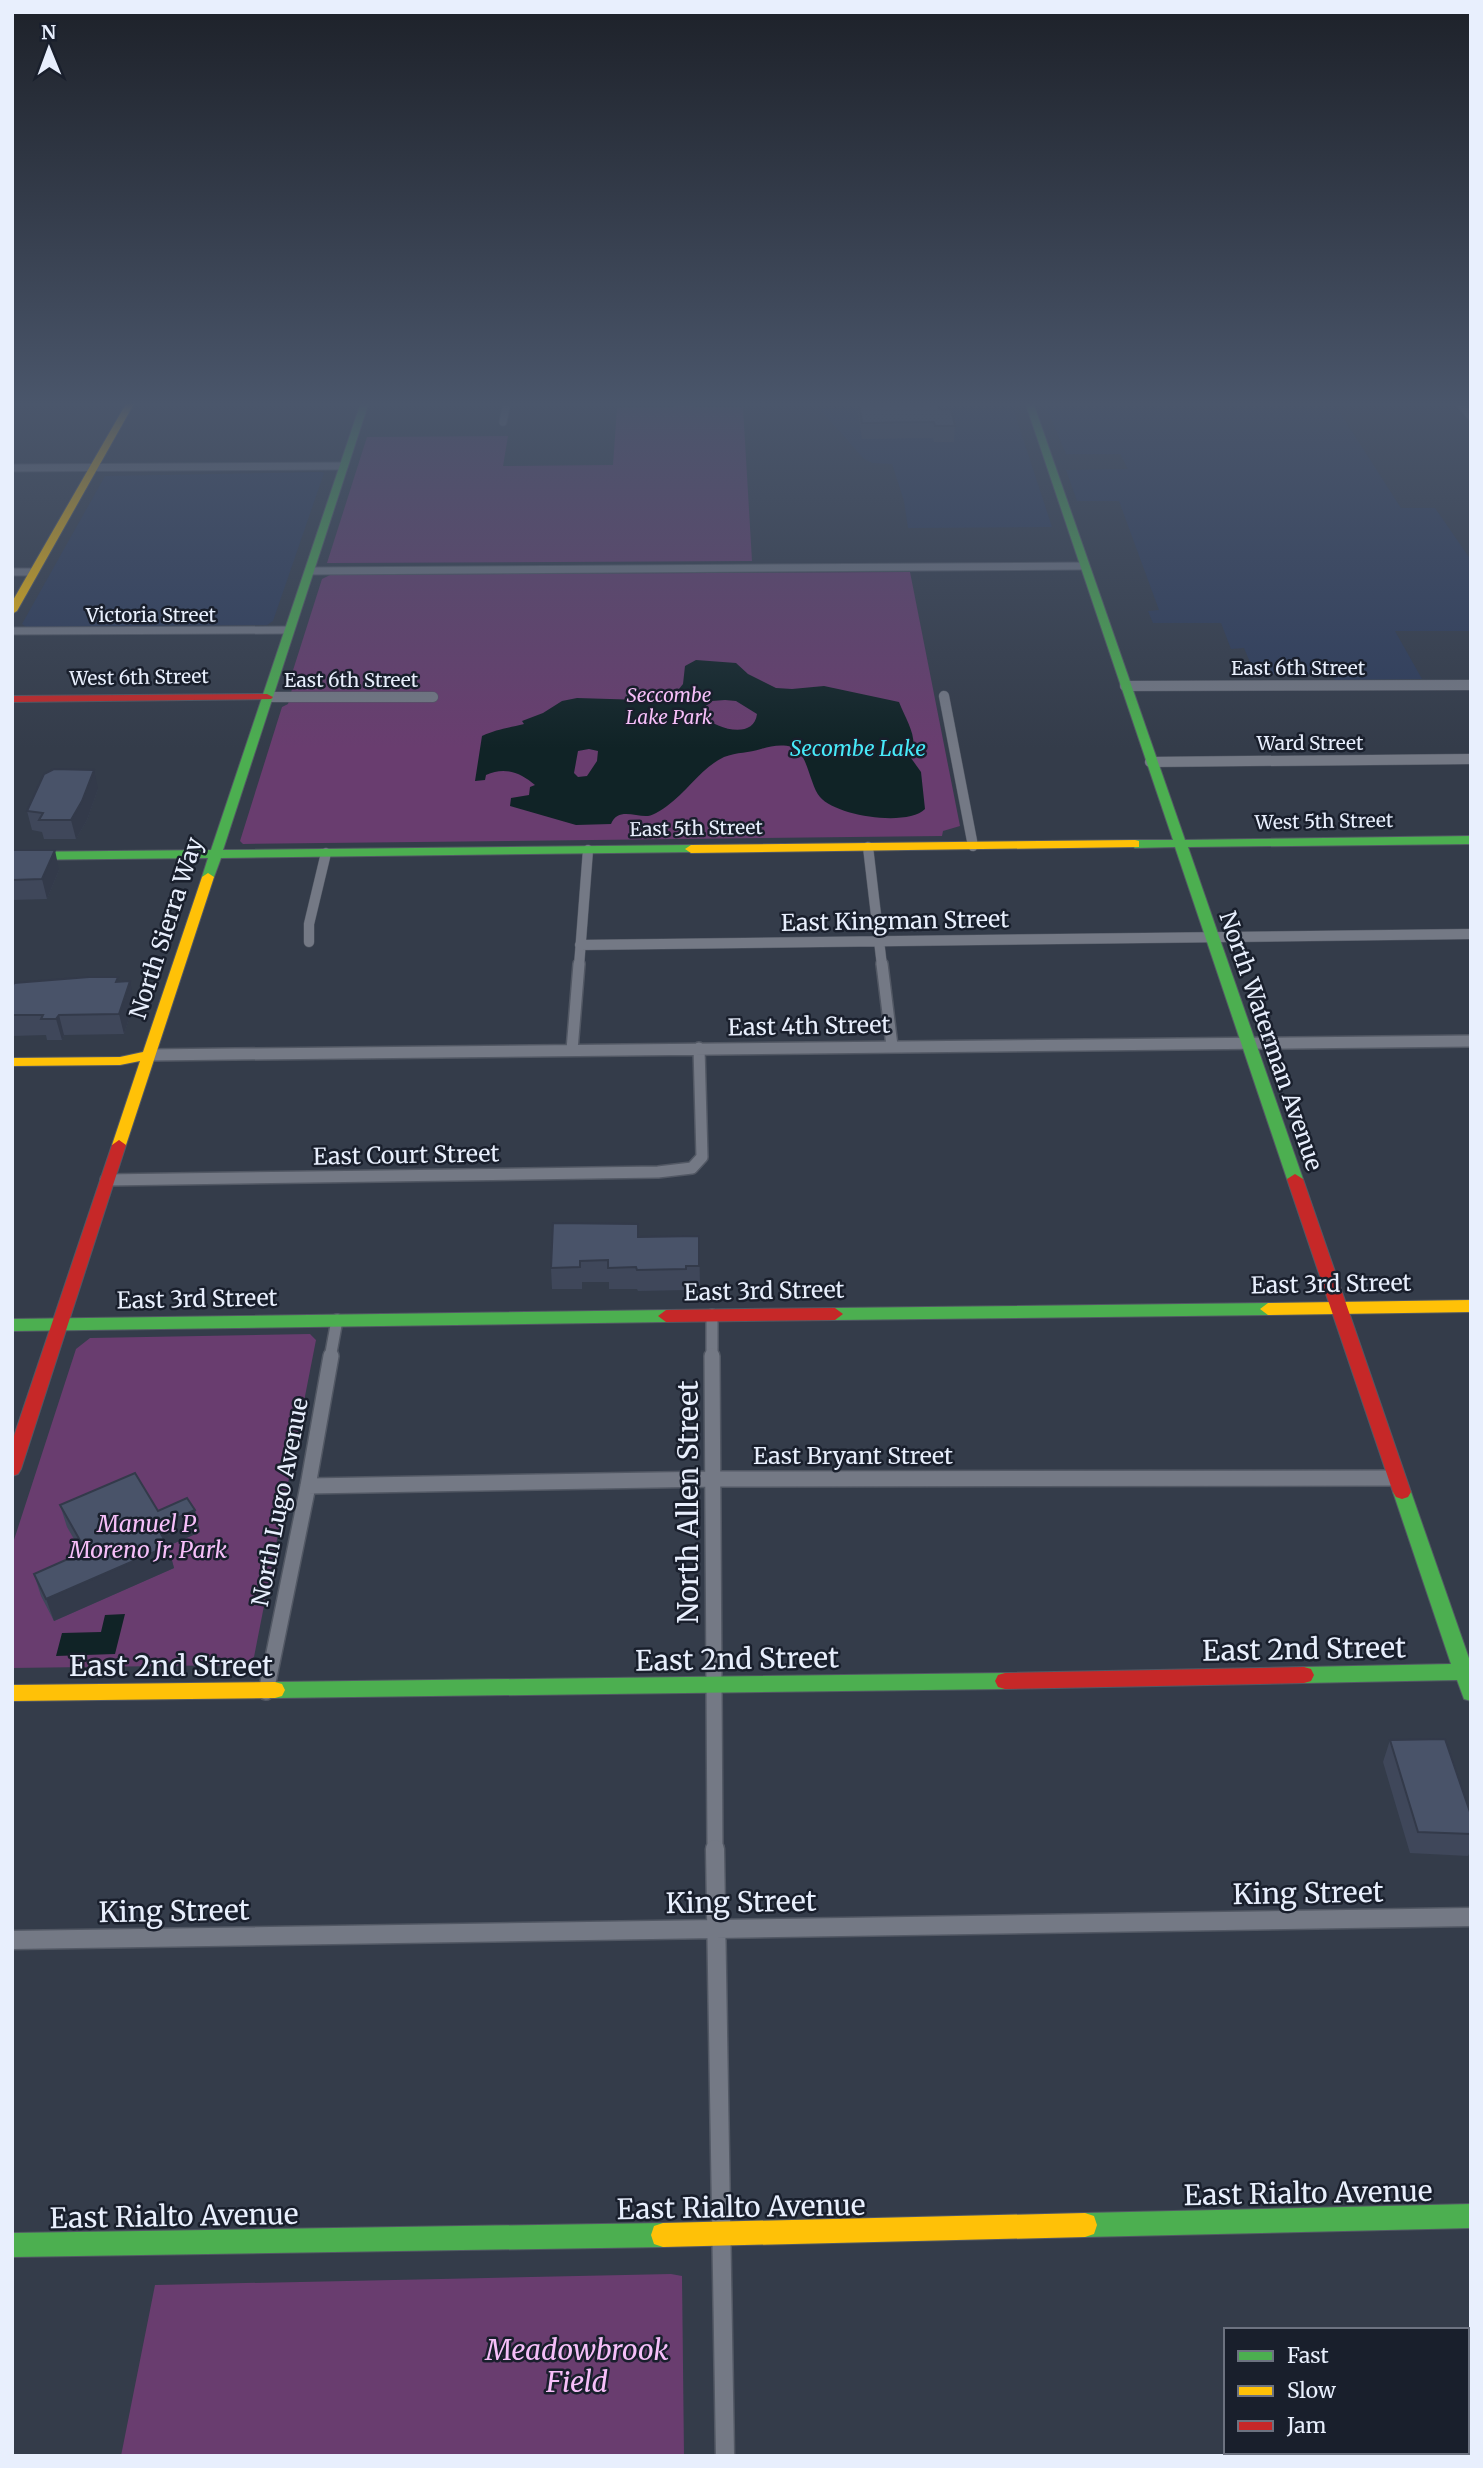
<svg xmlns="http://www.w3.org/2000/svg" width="1483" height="2468" font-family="Merriweather,serif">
<rect width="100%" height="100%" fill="#343c4a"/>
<path fill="#2f3d5b" d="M 857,402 L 1011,402 L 1052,527 L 908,528 L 904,501 L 892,464 L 873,463 L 864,459 L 819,408 L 857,407 Z
M 1044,402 L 1186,403 L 1192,411 L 1230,411 L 1227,402 L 1333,402 L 1401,508 L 1435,508 L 1471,560 L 1471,631 L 1395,631 L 1422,679 L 1335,680 L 1331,674 L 1255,674 L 1244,648 L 1231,649 L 1221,623 L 1153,623 L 1148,611 L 1159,610 L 1119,501 L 1077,501 L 1066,470 L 1128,469 L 1120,454 L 1066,454 Z
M 321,472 L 324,473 L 273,621 L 267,625 L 26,627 L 22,624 L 105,476 Z"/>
<path fill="#693d6f" d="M 676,402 L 692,402 L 693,407 L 743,407 L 752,561 L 327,563 L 367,437 L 508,436 L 503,466 L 613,465 L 617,408 L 675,407 Z
M 910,572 L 960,826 L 943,831 L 942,836 L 243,844 L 240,841 L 282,707 L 288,704 L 292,689 L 288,686 L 322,579 L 330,575 Z
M 310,1334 L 316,1340 L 254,1657 L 240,1665 L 12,1668 L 12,1546 L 76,1349 L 90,1338 Z
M 671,2274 L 682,2276 L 684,2456 L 121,2456 L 155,2285 Z"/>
<path fill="#102326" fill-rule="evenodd" d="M 696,660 L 736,663 L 748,674 L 776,688 L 792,689 L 824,686 L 899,702 C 907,722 919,738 911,758 L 921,772 L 925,809 C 907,827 836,816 820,797 C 810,786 807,750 792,747 C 782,744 770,746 761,749 C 749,753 737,752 724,757 C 701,768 688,791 667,806 C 663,809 654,815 648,816 C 635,817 618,807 611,824 L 576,825 L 510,806 L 511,798 L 529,795 L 530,787 L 535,785 C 521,773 505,766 486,775 L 485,780 L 475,781 L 482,736 C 497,729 509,728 524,724 L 522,721 L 543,713 L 562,701 L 577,698 L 675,701 L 680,697 L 679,689 L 683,684 L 685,666 ZM 725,700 L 736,701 L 757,714 C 754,740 716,729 703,716 L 703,708 L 712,701 ZM 589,749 L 598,751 L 597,761 L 587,776 L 578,777 L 574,773 L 578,751 Z
M 125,1614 L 115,1654 L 56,1656 L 62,1633 L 101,1632 L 105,1615 Z"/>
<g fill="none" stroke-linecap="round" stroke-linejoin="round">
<g stroke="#525864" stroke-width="9">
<path id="street-far4" d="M 1459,402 L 1471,417
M 503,422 L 507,402
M 12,468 L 344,466
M 309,571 L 1085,566
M 12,572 L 34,572
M 12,631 L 289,630"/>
</g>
<g stroke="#525864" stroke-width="11">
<path id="street-far3" d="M 1125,686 L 1471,685
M 944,696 L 973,846
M 267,697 L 433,697
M 1150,762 L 1471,759
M 868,847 L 882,966
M 309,942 L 309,924 L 326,853
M 580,945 L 1471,934
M 579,966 L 588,850"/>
</g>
<g stroke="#525864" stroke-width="14">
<path id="street-far2" d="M 882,964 L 892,1046
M 572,1050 L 579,964
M 148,1055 L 1471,1041
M 106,1180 L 658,1172 L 692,1168 L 702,1157 L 699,1048
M 712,1315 L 712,1358
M 330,1358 L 337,1320"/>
</g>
<g stroke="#525864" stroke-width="18">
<path id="street-far1" d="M 712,1356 L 715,1851
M 308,1486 L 715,1479 L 1397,1478
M 266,1692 L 308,1486 L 331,1356"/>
</g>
<g stroke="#525864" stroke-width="21">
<path id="street" d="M 715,1849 L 725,2456
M 12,1940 L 1471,1917"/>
</g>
<g stroke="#525864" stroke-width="2">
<path id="fast" d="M 361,402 L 369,402 L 223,850 L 691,845 L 697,849 L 695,852 L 221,858 L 214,877 L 208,881 L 202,877 L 208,858 L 12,860 L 12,852 L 211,850 Z
M 1025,402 L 1033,402 L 1185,840 L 1471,836 L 1471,844 L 1188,847 L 1303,1179 L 1300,1182 L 1290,1182 L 1287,1179 L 1175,847 L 1135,848 L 1129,844 L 1135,840 L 1173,840 Z
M 1268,1303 L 1276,1309 L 1268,1315 L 835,1320 L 827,1314 L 835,1308 Z
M 666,1310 L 674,1316 L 666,1322 L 12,1331 L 12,1319 Z
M 1402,1485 L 1408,1487 L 1411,1492 L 1471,1664 L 1471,1701 L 1464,1699 L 1457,1680 L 1304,1683 L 1297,1681 L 1294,1675 L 1297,1669 L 1304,1667 L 1451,1664 L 1393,1492 L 1396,1487 Z
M 1005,1673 L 1012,1675 L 1015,1681 L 1012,1687 L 1005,1689 L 275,1698 L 268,1696 L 265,1690 L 268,1684 L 275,1682 Z
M 1471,2204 L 1471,2228 L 1085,2237 L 1076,2234 L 1073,2225 L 1076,2216 L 1085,2213 Z
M 663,2223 L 672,2226 L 675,2235 L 672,2244 L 663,2247 L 12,2257 L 12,2233 Z"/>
</g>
<g stroke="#525864" stroke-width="2">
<path id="slow" d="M 127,402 L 135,402 L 17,611 L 12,614 L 12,602 Z
M 1135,840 L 1139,841 L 1139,847 L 691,853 L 685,849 L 691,845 Z
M 208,873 L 214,877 L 126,1145 L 119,1150 L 114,1148 L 112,1145 L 140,1061 L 120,1065 L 12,1066 L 12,1058 L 120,1057 L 143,1052 L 202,877 Z
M 1471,1300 L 1471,1312 L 1268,1315 L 1260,1309 L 1268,1303 Z
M 275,1682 L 282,1684 L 285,1690 L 282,1696 L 275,1698 L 12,1701 L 12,1685 Z
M 1085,2213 L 1094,2216 L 1097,2225 L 1094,2234 L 1085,2237 L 663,2247 L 654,2244 L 651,2235 L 654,2226 L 663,2223 Z"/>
</g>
<g stroke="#525864" stroke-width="2">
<path id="jam" d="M 267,694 L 273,697 L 271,699 L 12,702 L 12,696 Z
M 119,1140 L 126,1145 L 21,1469 L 18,1474 L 12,1476 L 12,1442 L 112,1145 Z
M 1295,1174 L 1303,1179 L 1411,1492 L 1408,1497 L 1402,1499 L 1396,1497 L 1393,1492 L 1287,1179 Z
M 835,1308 L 843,1314 L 835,1320 L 666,1322 L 658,1316 L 666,1310 Z
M 1304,1667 L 1311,1669 L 1314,1675 L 1311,1681 L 1304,1683 L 1005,1689 L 998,1687 L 995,1681 L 998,1675 L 1005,1673 Z"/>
</g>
<use href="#street-far4" stroke="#747985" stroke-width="7"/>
<use href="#street-far3" stroke="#747985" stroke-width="10"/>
<use href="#street-far2" stroke="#747985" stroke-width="11"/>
<use href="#street-far1" stroke="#747985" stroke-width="15"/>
<use href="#street" stroke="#747985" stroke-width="18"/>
<use href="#fast" fill="#4caf50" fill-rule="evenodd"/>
<use href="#slow" fill="#ffc107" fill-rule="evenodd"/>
<use href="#jam" fill="#c62828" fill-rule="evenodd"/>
</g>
<path fill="#3f475a" d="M 858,402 L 937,402 L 939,409 L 955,426 L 954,442 L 934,442 L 933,438 L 862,439 L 858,415 Z
M 98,789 L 87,820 L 76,839 L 44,839 L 42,832 L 32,830 L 27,811 Z
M 12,850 L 59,870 L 47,899 L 12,900 Z
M 119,981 L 134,1002 L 124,1034 L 64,1035 L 62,1040 L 47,1040 L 46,1035 L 12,1036 L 12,988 Z
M 699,1236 L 700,1287 L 687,1287 L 687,1290 L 638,1291 L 637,1289 L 609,1289 L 609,1282 L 582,1282 L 582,1289 L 552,1289 L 551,1268 L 639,1237 Z
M 60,1505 L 158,1511 L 200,1532 L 168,1546 L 174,1568 L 54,1621 L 41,1596 L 34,1574 L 82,1553 L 67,1527 Z
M 1390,1740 L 1471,1815 L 1471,1850 L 1468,1856 L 1410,1853 L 1383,1762 Z"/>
<path fill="#333a4a" d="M 94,770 L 98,789 L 87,820 L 76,839 L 71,820 Z
M 55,850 L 59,870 L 47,899 L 42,879 Z
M 130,981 L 134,1002 L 124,1034 L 119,1014 Z
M 59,1015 L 64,1035 L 62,1040 L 56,1019 Z
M 195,1510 L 200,1532 L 168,1546 L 174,1568 L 54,1621 L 46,1599 L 157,1527 Z"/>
<path fill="#495369" stroke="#333a4a" stroke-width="2" d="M 859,402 L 937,402 L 939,409 L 951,409 L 955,426 L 935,426 L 934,422 L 862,423 Z
M 54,769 L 94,770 L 82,801 L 71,820 L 39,820 L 43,813 L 27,811 L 44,774 Z
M 12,850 L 55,850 L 42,879 L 12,880 Z
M 89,977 L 118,977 L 116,982 L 130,981 L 119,1014 L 59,1015 L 56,1019 L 41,1019 L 43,1015 L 12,1015 L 12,988 L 14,983 Z
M 553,1223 L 638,1224 L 638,1237 L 699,1236 L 699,1266 L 686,1266 L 686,1269 L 637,1270 L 636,1267 L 608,1268 L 608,1260 L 580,1261 L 580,1267 L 551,1268 Z
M 135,1473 L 158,1511 L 187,1498 L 195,1510 L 157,1527 L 168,1546 L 46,1599 L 34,1574 L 86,1551 L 60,1505 Z
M 1445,1739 L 1471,1815 L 1471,1834 L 1418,1832 L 1390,1740 Z"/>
<linearGradient id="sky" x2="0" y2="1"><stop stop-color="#1d2129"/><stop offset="0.54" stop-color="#4a566b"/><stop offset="1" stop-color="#4a566b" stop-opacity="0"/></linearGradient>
<rect width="1483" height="748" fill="url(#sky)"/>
<g text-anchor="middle" stroke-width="5" stroke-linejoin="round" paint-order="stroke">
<g font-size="19" fill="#e8effd" stroke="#191f2c">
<text x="151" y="622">Victoria Street</text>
<text x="1298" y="675">East 6th Street</text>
<text transform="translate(139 677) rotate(-1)" y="7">West 6th Street</text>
<text x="351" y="687">East 6th Street</text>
<text x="1310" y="750">Ward Street</text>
<text transform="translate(1324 821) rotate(-1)" y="7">West 5th Street</text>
<text transform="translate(696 828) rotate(-1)" y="7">East 5th Street</text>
</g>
<g font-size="19" font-style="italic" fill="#f6bff9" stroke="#191f2c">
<text x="669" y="702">Seccombe<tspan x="669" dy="22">Lake Park</tspan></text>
</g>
<g font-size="21" font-style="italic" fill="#47eaf9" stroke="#191f2c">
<text x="858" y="756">Secombe Lake</text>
</g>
<g font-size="23" fill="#e8effd" stroke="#191f2c">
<text transform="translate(895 921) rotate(-1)" y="8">East Kingman Street</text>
<text transform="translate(166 928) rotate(-72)" y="8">North Sierra Way</text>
<text transform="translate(809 1026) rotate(-1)" y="8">East 4th Street</text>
<text transform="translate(1271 1041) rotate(71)" y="8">North Waterman Avenue</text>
<text transform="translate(406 1155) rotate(-1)" y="8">East Court Street</text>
<text transform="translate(1331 1284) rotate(-1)" y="8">East 3rd Street</text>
<text transform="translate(764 1291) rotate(-1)" y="8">East 3rd Street</text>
<text transform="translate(197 1299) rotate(-1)" y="8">East 3rd Street</text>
<text x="853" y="1464">East Bryant Street</text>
<text transform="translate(280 1502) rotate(-79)" y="8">North Lugo Avenue</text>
</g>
<g font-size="23" font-style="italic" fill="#f6bff9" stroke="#191f2c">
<text x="148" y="1532">Manuel P.<tspan x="148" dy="26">Moreno Jr. Park</tspan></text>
</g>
<g font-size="28" fill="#e8effd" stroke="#191f2c">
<text transform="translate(688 1502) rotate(-90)" y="10">North Allen Street</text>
<text transform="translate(1304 1649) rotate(-1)" y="10">East 2nd Street</text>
<text transform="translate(737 1659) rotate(-1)" y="10">East 2nd Street</text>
<text x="171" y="1676">East 2nd Street</text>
<text transform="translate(1308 1893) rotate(-1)" y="10">King Street</text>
<text transform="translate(741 1902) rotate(-1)" y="10">King Street</text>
<text transform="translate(174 1911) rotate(-1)" y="10">King Street</text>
<text transform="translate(1308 2193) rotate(-1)" y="10">East Rialto Avenue</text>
<text transform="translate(741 2207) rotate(-1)" y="10">East Rialto Avenue</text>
<text transform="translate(174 2216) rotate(-1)" y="10">East Rialto Avenue</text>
</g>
<g font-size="28" font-style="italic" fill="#f6bff9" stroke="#191f2c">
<text x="577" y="2360">Meadowbrook<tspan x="577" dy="32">Field</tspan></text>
</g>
</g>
<rect width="1483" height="2468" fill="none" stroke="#e8effd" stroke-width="28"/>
<rect x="1224" y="2328" width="245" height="126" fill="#191f2c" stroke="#6c7280" stroke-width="2"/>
<rect x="1238" y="2351" width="35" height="10" fill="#4caf50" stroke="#6c7280" stroke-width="2"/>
<text x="1287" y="2363" font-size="21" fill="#e8effd">Fast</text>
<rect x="1238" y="2386" width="35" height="10" fill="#ffc107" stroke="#6c7280" stroke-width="2"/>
<text x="1287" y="2398" font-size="21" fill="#e8effd">Slow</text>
<rect x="1238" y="2421" width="35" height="10" fill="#c62828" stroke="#6c7280" stroke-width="2"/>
<text x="1287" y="2433" font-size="21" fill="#e8effd">Jam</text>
<g transform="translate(49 49) rotate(359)" stroke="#191f2c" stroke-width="5" paint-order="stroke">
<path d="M0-5L12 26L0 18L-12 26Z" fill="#e8effd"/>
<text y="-10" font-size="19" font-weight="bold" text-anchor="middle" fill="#e8effd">N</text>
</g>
</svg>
